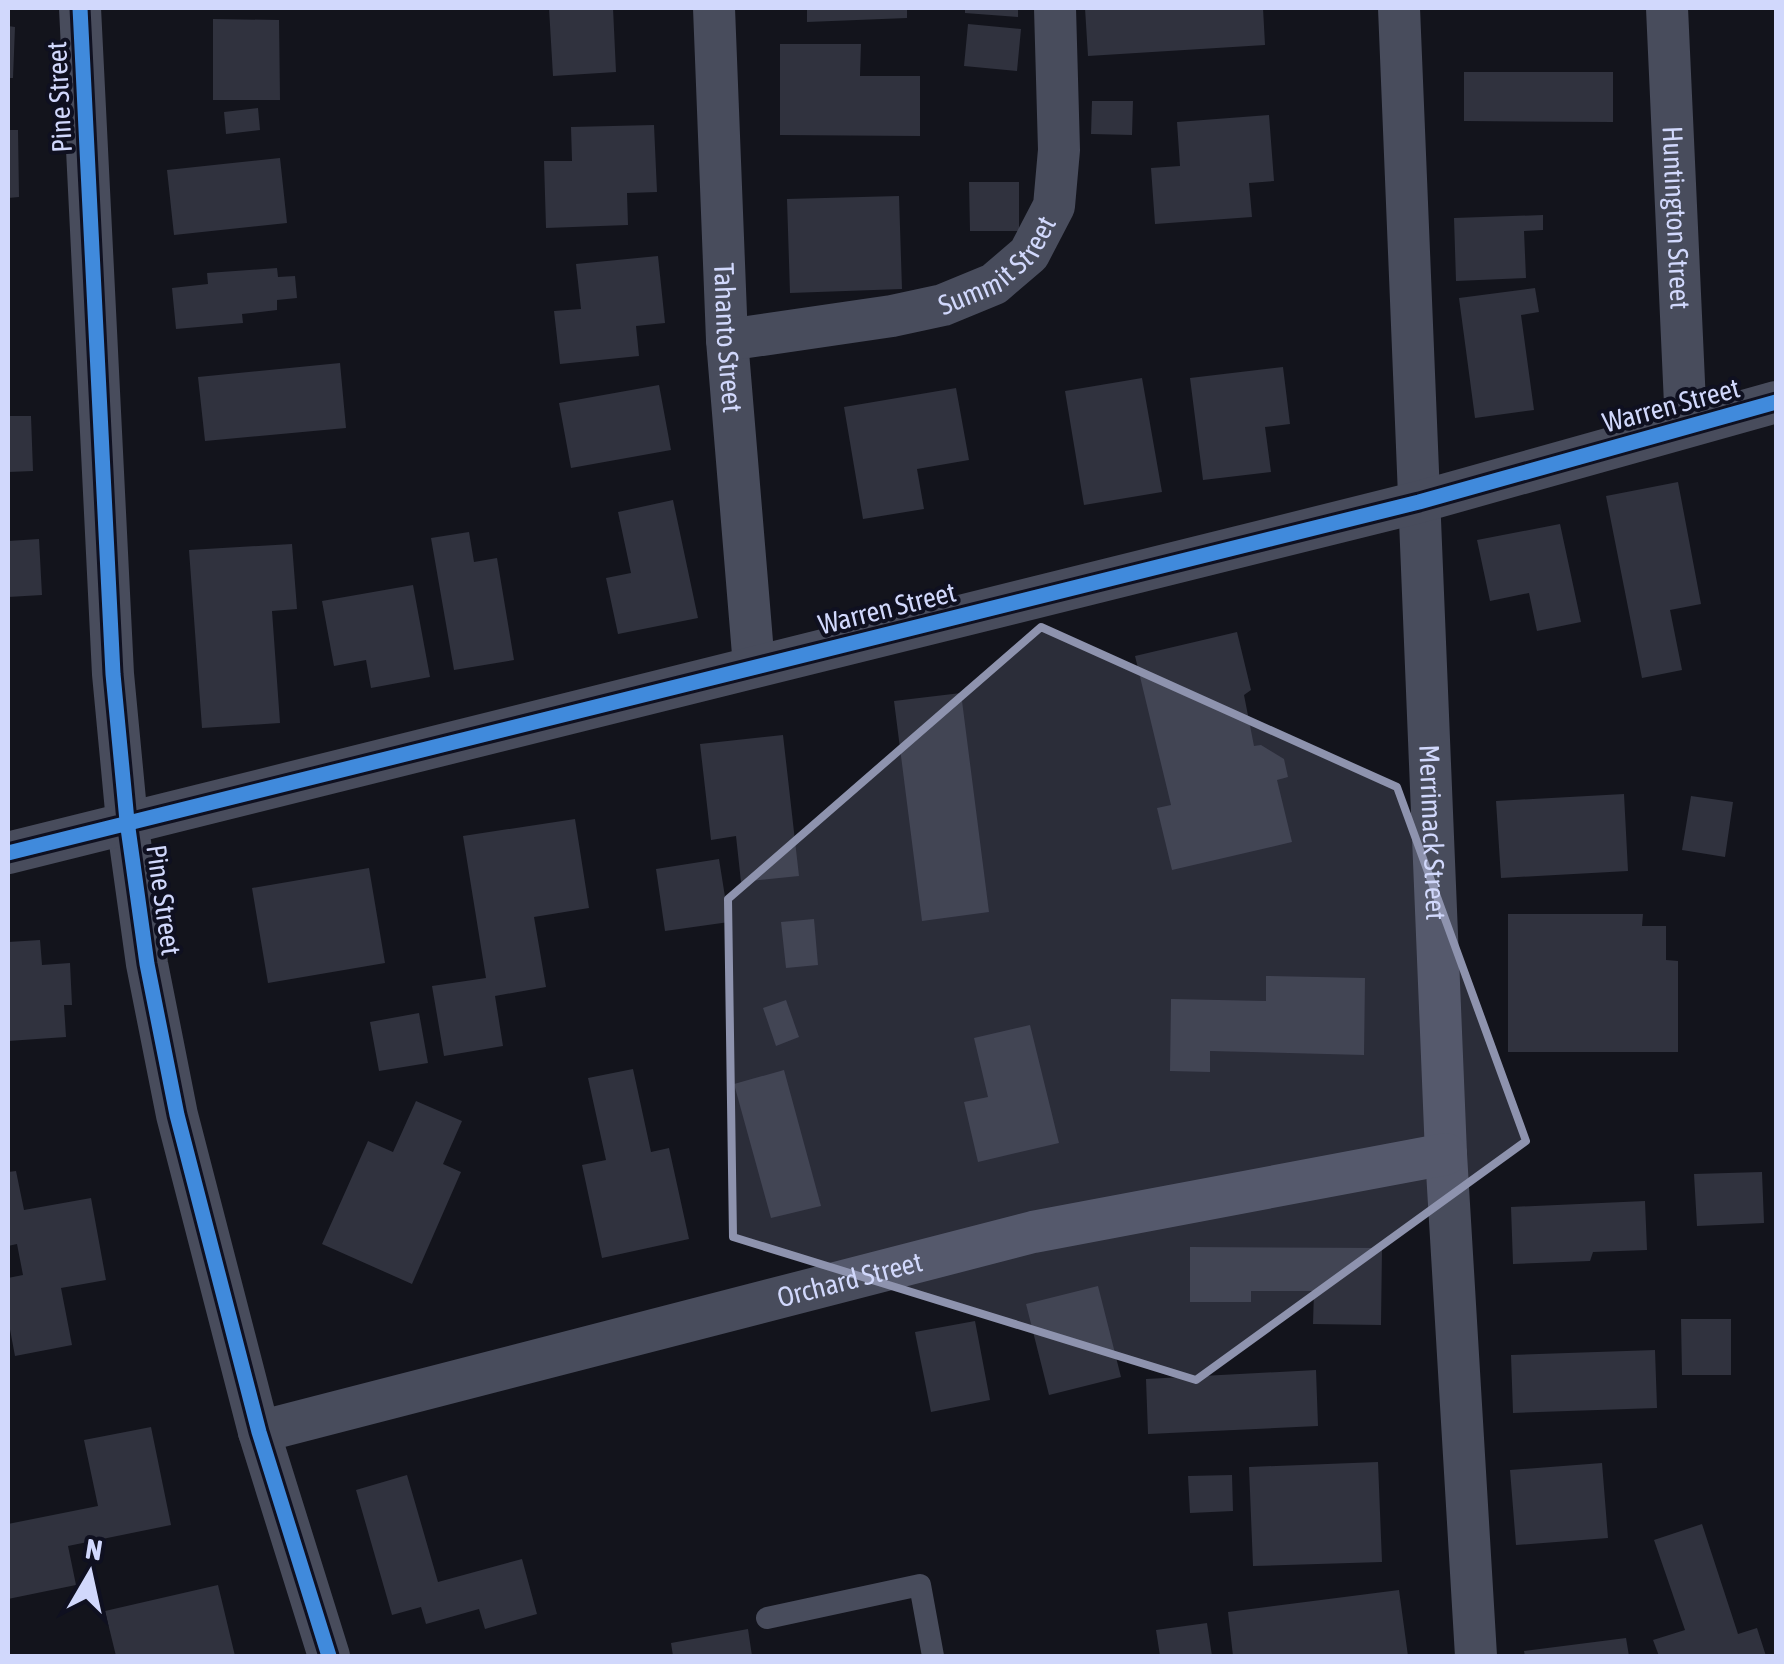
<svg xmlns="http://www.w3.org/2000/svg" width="1784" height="1664" font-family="'Asap Condensed',sans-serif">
<rect width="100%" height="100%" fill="#13141c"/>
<path fill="#30323e" d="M 549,8 L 613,8 L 616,72 L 553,76 Z
M 807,8 L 907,8 L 907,18 L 807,22 Z
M 965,8 L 1018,8 L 1018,17 L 965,13 Z
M 1085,8 L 1263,8 L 1265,45 L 1088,56 Z
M 213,19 L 279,20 L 280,100 L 213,100 Z
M 968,24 L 1021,29 L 1017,71 L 964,66 Z
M 8,26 L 15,27 L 13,78 L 8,78 Z
M 780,44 L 861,44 L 860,76 L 920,76 L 920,136 L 780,135 Z
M 1464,72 L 1613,72 L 1613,122 L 1464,121 Z
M 1092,101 L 1133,101 L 1132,135 L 1091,134 Z
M 258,108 L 260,130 L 226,134 L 224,112 Z
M 1269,115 L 1274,181 L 1249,183 L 1252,217 L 1155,224 L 1151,168 L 1180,166 L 1177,122 Z
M 654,125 L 657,192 L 627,193 L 628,225 L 546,228 L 544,161 L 572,161 L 571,127 Z
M 8,130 L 18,130 L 19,197 L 8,198 Z
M 280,158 L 287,223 L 174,235 L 167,170 Z
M 969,182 L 1019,182 L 1019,231 L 970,231 Z
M 899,196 L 902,289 L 790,293 L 787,199 Z
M 1543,215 L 1543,230 L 1524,231 L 1526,278 L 1456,281 L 1454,218 Z
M 658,256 L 665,323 L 636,326 L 639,356 L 560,364 L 554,311 L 581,309 L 576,264 Z
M 277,268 L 278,277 L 295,276 L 297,298 L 277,300 L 277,310 L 242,314 L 243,323 L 176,329 L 172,288 L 208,284 L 207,273 Z
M 1535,288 L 1539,312 L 1521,315 L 1534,410 L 1475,418 L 1459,298 Z
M 340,363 L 346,428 L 205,441 L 198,377 Z
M 1283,367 L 1290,424 L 1265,427 L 1271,472 L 1203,480 L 1190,378 Z
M 1142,378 L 1162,492 L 1084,505 L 1065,391 Z
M 659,385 L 671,450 L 571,468 L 559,403 Z
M 956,388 L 969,460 L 917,469 L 924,509 L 863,519 L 844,407 Z
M 8,416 L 31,416 L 33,471 L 8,472 Z
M 1678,482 L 1701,604 L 1670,610 L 1682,670 L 1642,678 L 1606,496 Z
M 673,500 L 698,618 L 618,634 L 606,578 L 631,573 L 618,512 Z
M 1560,524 L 1581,622 L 1537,631 L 1529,593 L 1490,601 L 1477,540 Z
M 469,532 L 474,562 L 497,558 L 514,660 L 454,670 L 431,538 Z
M 39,539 L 42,595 L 8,597 L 8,541 Z
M 292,544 L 297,609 L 272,611 L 280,723 L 202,728 L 189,550 Z
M 413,585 L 430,677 L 371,688 L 366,660 L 334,666 L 322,601 Z
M 1237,632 L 1251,690 L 1244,695 L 1254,746 L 1261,745 L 1284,759 L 1288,777 L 1277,780 L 1292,842 L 1172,870 L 1157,808 L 1171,805 L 1135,656 Z
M 961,693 L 989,912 L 922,921 L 894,701 Z
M 783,735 L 799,876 L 741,882 L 736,836 L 711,840 L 700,744 Z
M 1624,794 L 1628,871 L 1501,878 L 1496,801 Z
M 1691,796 L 1733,802 L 1725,857 L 1682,850 Z
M 575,819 L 589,908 L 534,917 L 546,987 L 495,996 L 503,1046 L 444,1056 L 432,986 L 486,978 L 463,836 Z
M 719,859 L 729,922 L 665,931 L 656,869 Z
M 369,868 L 385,963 L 268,983 L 252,888 Z
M 1508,914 L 1643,914 L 1642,926 L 1666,926 L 1666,960 L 1678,961 L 1678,1052 L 1508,1052 Z
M 814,919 L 818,965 L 786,968 L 781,922 Z
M 40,940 L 42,965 L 70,963 L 72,1005 L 64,1005 L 66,1037 L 8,1041 L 8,942 Z
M 1266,976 L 1365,978 L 1364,1055 L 1210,1051 L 1210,1072 L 1170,1071 L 1171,999 L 1266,1001 Z
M 786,1000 L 799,1037 L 776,1046 L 763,1008 Z
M 419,1013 L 428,1063 L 379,1071 L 370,1022 Z
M 1030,1025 L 1059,1143 L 978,1162 L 964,1102 L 988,1097 L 974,1038 Z
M 633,1069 L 651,1152 L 669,1148 L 689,1239 L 602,1258 L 582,1165 L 606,1160 L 588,1078 Z
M 784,1070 L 821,1206 L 771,1218 L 734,1084 Z
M 416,1101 L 462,1121 L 443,1164 L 461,1172 L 412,1284 L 322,1244 L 368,1141 L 393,1152 Z
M 16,1171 L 24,1210 L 91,1198 L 106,1280 L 61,1288 L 72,1345 L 15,1356 L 8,1319 L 8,1278 L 23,1275 L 17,1244 L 8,1246 L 8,1172 Z
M 1762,1172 L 1764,1223 L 1697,1226 L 1694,1174 Z
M 1645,1201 L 1647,1250 L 1593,1252 L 1590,1261 L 1513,1264 L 1511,1207 Z
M 1190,1247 L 1382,1248 L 1381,1325 L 1313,1324 L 1314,1291 L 1251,1291 L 1251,1302 L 1190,1302 Z
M 1098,1286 L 1121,1377 L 1049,1395 L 1026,1304 Z
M 1681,1319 L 1731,1319 L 1731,1375 L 1682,1375 Z
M 975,1321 L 990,1400 L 931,1412 L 915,1332 Z
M 1655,1350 L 1657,1408 L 1513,1413 L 1511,1355 Z
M 1316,1370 L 1318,1426 L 1148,1434 L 1146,1379 Z
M 151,1427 L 171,1525 L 68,1546 L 76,1585 L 8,1599 L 8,1524 L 98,1506 L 84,1440 Z
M 1378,1462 L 1382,1562 L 1253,1566 L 1249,1467 Z
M 1602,1463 L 1608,1538 L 1516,1545 L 1510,1470 Z
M 407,1475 L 438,1582 L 522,1559 L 537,1614 L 485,1629 L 479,1609 L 426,1624 L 421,1607 L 392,1615 L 356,1490 Z
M 1232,1475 L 1233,1511 L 1190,1513 L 1188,1476 Z
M 1702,1524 L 1738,1634 L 1757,1628 L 1766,1656 L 1659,1656 L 1653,1640 L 1685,1630 L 1654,1540 Z
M 218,1585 L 235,1656 L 116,1656 L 105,1611 Z
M 1399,1590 L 1408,1656 L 1233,1656 L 1228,1612 Z
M 1207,1623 L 1212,1656 L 1160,1656 L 1156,1630 Z
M 748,1629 L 752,1656 L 673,1656 L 671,1643 Z
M 1626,1638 L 1629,1656 L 1525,1656 L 1524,1651 Z"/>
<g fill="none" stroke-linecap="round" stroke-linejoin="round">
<path stroke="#484c5c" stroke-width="22" d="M 767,1618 L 920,1585 L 933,1656"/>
<g stroke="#484c5c" stroke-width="42">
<path d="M 80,8 L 113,674 L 127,821 L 147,964 L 177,1115 L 259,1432 L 329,1656"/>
<path id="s1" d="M 714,8 L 727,340 L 754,666"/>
<path id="s2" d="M 1399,8 L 1446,1154 L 1476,1656"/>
<path id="s3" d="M 1667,8 L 1686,426"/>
<path id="s4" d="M 727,340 L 892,316 L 943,305 L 994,284 L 1029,254 L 1054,206 L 1059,150 L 1055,8"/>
<path d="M 8,853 L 1419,502 L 1776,402"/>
<path id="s5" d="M 259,1432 L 1033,1232 L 1446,1154"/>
</g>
<g stroke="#0f1020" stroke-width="21">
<path id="cycleway" d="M 80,8 L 113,674 L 127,821 L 147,964 L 177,1115 L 259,1432 L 329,1656
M 8,853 L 1419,502 L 1776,402"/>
</g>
<use href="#cycleway" stroke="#408adc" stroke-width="15"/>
</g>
<path fill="#8e93ae" fill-opacity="0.2" stroke="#8e93ae" stroke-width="8" stroke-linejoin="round" d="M 1041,627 L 1397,787 L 1526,1141 L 1196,1380 L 733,1237 L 728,899 Z"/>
<g text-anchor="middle" stroke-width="8" stroke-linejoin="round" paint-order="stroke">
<g font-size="28" fill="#d1d8fc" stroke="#0f1020">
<text transform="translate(59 97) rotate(-93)" y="10">Pine Street</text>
<text dy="10" stroke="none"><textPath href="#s3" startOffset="210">Huntington Street</textPath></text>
<text dy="10" stroke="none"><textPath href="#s4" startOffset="288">Summit Street</textPath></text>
<text dy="10" stroke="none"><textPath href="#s1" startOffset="330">Tahanto Street</textPath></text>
<text transform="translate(1671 405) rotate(-15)" y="10">Warren Street</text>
<text transform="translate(887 608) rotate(-14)" y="10">Warren Street</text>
<text dy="10" stroke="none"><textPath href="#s2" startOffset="825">Merrimack Street</textPath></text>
<text transform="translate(164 900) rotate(82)" y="10">Pine Street</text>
<text dy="10" stroke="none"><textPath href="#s5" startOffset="610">Orchard Street</textPath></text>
</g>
</g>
<rect width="1784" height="1664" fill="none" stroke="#d1d8fc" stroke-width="20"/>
<g transform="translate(90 1574) rotate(9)" stroke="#0f1020" stroke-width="8" paint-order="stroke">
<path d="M0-8L18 38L0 25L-18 38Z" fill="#d1d8fc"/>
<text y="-15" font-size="28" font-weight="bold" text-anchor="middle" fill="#d1d8fc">N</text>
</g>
</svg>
